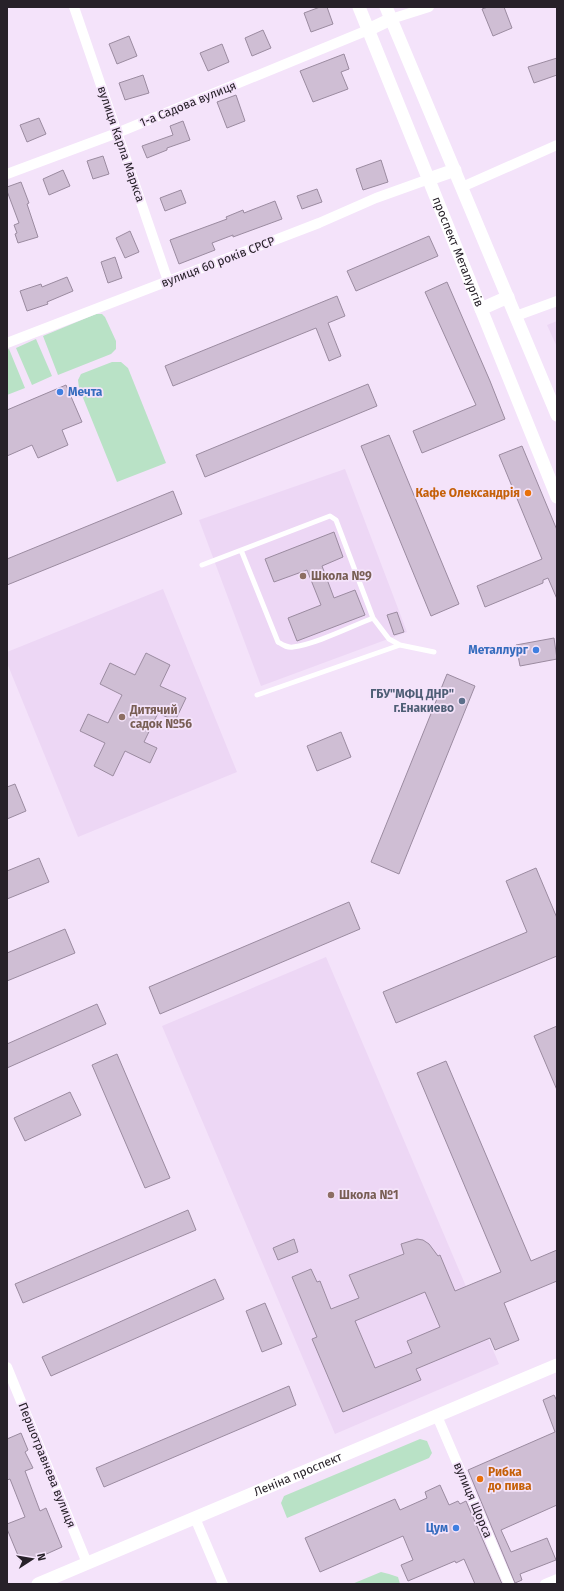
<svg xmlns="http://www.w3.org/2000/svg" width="564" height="1591" font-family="'Fira Sans',sans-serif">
<rect width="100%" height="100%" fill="#f4e3fa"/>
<path fill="#edd7f5" d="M 557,321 L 557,347 L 547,325 Z
M 345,469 L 407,632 L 261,686 L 199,520 Z
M 163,589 L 237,772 L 78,837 L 7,663 L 7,652 Z
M 326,957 L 499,1364 L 335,1434 L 162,1026 Z"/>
<path fill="#b9e2c6" d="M 96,314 L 102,314 L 105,317 L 116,341 L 116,349 L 111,354 L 58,375 L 43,336 Z
M 36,339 L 52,376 L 32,385 L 16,348 Z
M 9,349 L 25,388 L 7,395 L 7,350 Z
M 112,362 L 121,362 L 128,368 L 166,463 L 117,482 L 79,388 L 78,380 L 81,374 Z
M 420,1439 L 427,1441 L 432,1453 L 429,1458 L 287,1518 L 281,1503 L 284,1496 Z
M 381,1572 L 389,1574 L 398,1577 L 400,1584 L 352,1584 Z"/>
<path fill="#cfbed4" stroke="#9b8ba0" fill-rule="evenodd" d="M 320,7 L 327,7 L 333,24 L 311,32 L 304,13 Z
M 488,7 L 504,7 L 512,28 L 493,36 L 482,9 Z
M 263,30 L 271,48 L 252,56 L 245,38 Z
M 129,36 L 137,56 L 117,64 L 109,44 Z
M 222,44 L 229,62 L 208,71 L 200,53 Z
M 344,54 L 349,69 L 341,72 L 348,89 L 313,102 L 300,71 Z
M 557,58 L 557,75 L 534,83 L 528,67 Z
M 143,75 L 149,93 L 125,100 L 119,83 Z
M 236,95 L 245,121 L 227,128 L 217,102 Z
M 39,118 L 46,134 L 27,142 L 20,125 Z
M 183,121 L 190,140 L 167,148 L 167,150 L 147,158 L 142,146 L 173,135 L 170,126 Z
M 103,156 L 109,174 L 93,179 L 87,161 Z
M 381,160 L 388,182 L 363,190 L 356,169 Z
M 63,170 L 70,186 L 49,195 L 43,179 Z
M 21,182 L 29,203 L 27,204 L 38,237 L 18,243 L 15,234 L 17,233 L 14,225 L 19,223 L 7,191 L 7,187 Z
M 317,189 L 322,202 L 302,209 L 297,196 Z
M 181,190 L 186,203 L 165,211 L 160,198 Z
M 275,201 L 282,219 L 233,237 L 233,235 L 212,243 L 215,250 L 179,264 L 170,240 L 227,219 L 226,217 L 243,210 L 244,213 Z
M 130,231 L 139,252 L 125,258 L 116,238 Z
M 429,236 L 438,256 L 356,291 L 347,271 Z
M 115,257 L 122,278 L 108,283 L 101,262 Z
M 67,277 L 73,291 L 47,302 L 48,304 L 27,311 L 20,291 L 41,284 L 42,287 Z
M 447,282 L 490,381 L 505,419 L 422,453 L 413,431 L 476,405 L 425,292 Z
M 337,296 L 345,316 L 328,323 L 341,356 L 329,361 L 316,328 L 173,386 L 165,366 Z
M 368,384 L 377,406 L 205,477 L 196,455 Z
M 66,385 L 82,422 L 62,430 L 68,445 L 38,458 L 32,445 L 7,456 L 7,410 Z
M 389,435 L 459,604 L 431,616 L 361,446 Z
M 522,446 L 557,530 L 557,599 L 548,578 L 543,580 L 543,583 L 485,607 L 477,586 L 542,559 L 499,455 Z
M 173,491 L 182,514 L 7,585 L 7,559 Z
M 334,532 L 343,557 L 322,566 L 334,598 L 355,590 L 365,615 L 297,641 L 288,618 L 321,605 L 307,570 L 274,582 L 265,559 Z
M 397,612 L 404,632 L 394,635 L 387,615 Z
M 554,638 L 557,659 L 520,666 L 516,645 Z
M 146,653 L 170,665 L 160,686 L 186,698 L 175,721 L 158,713 L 144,742 L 157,748 L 150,763 L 125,751 L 113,776 L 94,766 L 105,743 L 80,731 L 88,714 L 108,723 L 122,695 L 100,684 L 110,663 L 135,675 Z
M 447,674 L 475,686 L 399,874 L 371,862 Z
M 341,732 L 351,757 L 317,771 L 307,746 Z
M 15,784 L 26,811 L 7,819 L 7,787 Z
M 39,858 L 49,882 L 7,899 L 7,871 Z
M 536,868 L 557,918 L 557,956 L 396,1023 L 383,992 L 527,932 L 506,881 Z
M 349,902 L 360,929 L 160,1014 L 149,987 Z
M 65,929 L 75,953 L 7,981 L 7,953 Z
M 97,1004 L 106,1024 L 7,1068 L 7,1044 Z
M 557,1026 L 557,1090 L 534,1036 Z
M 117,1054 L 170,1178 L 145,1188 L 92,1065 Z
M 446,1061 L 531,1261 L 557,1250 L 557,1281 L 504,1303 L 519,1340 L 495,1350 L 490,1338 L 416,1369 L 421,1380 L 343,1412 L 312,1339 L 317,1337 L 292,1277 L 311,1269 L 317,1282 L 320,1281 L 331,1309 L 359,1298 L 349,1275 L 404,1254 L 401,1244 L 417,1239 L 423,1240 L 429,1244 L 438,1256 L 440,1255 L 455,1291 L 501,1272 L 417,1073 ZM 425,1292 L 440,1327 L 407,1341 L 412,1353 L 375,1368 L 355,1321 Z
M 70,1092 L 81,1115 L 25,1141 L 14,1118 Z
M 188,1210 L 196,1230 L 23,1303 L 15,1284 Z
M 294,1239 L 298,1252 L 278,1260 L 273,1248 Z
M 215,1279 L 224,1299 L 51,1376 L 42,1357 Z
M 265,1303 L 282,1344 L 262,1352 L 246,1311 Z
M 289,1386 L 296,1405 L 104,1487 L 96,1468 Z
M 554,1395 L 557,1401 L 557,1505 L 501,1530 L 511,1552 L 547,1538 L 556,1560 L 520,1574 L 522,1580 L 515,1583 L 468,1470 L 555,1432 L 543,1400 Z
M 21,1433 L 28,1450 L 25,1452 L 33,1468 L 25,1471 L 40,1511 L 46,1508 L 62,1547 L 22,1565 L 7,1529 L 7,1524 L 25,1517 L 10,1479 L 7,1480 L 7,1439 Z
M 440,1485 L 449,1505 L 458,1501 L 460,1504 L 466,1501 L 502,1584 L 475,1584 L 464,1559 L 456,1563 L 455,1561 L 408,1581 L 401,1565 L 413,1560 L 403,1536 L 320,1572 L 305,1538 L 395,1499 L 400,1510 L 427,1498 L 425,1492 Z"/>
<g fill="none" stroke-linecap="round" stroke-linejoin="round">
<path stroke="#fff" stroke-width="5" d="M 241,550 L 278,642 C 283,645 287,648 293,647 C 316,644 350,627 373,618
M 202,565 L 330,516 L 336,520 L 373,618 L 389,639 L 400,645 L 434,652
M 257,695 L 400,645"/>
<path stroke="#fff" stroke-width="10" d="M 74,7 L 168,281
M 391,19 L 429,7
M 7,174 L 117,133 L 368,30
M 462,187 L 557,145
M 516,316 L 557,301
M 7,343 L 319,223 L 376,198 L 429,179
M 7,1367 L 87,1563
M 437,1416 L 509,1584
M 195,1518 L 223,1584
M 545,1584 L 557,1579"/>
<g stroke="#fff" stroke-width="13">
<path id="s1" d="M 359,7 L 557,497"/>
<path d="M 386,7 L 557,415"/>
<path d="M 368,30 L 391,19"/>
<path d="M 429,179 L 455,170"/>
<path d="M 481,309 L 508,297"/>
<path id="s2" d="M 38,1584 L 557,1365"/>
</g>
</g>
<g fill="#3f7fe0" stroke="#f4e3fa" stroke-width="1.5">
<circle cx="60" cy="392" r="4"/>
<circle cx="536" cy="650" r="4"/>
<circle cx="456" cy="1528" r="4"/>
</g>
<g fill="#e8710a" stroke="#f4e3fa" stroke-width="1.5">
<circle cx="528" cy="493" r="4"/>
<circle cx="480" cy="1479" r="4"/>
</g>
<g fill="#8d6e63" stroke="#f4e3fa" stroke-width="1.5">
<circle cx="303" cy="576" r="4"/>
<circle cx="122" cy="717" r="4"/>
<circle cx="331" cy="1195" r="4"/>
</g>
<circle fill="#5c6f8a" stroke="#f4e3fa" stroke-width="1.5" cx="462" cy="701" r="4"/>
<g text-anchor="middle" stroke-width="3.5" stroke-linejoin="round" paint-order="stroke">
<g font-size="12" fill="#272129" stroke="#f4e3fa">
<text transform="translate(188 104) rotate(-22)" y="4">1-а Садова вулиця</text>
<text transform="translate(121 144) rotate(71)" y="4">вулиця Карла Маркса</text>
<text dy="4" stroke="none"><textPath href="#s1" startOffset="264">проспект Металургів</textPath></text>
<text transform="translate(218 262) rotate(-21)" y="4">вулиця 60 років СРСР</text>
<text transform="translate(47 1465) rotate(68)" y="4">Першотравнева вулиця</text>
<text dy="4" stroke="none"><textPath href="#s2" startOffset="282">Леніна проспект</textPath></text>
<text transform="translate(473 1500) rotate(67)" y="4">вулиця Щорса</text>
</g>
<g font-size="12" font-weight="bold" fill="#366cbe" stroke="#f4e3fa" text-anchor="end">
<text x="68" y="396" text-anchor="start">Мечта</text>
<text x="528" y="654">Металлург</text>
<text x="448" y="1532">Цум</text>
</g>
<g font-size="12" font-weight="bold" fill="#c56008" stroke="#f4e3fa" text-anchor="end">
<text x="520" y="497">Кафе Олександрія</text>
<text x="488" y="1476" text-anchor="start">Рибка<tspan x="488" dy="14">до пива</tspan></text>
</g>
<g font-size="12" font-weight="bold" fill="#785e54" stroke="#f4e3fa" text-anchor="start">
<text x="311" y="580">Школа №9</text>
<text x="130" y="714">Дитячий<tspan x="130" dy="14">садок №56</tspan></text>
<text x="339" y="1199">Школа №1</text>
</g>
<g font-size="12" font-weight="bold" fill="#4e5e75" stroke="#f4e3fa" text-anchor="end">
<text x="454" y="698">ГБУ"МФЦ ДНР"<tspan x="454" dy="14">г.Енакиево</tspan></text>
</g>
</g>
<rect width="564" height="1591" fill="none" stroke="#272129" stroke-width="16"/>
<g transform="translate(32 1559) rotate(78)" stroke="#f4e3fa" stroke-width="3" paint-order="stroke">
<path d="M0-3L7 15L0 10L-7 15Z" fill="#272129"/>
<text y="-6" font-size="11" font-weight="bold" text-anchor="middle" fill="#272129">N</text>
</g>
</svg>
